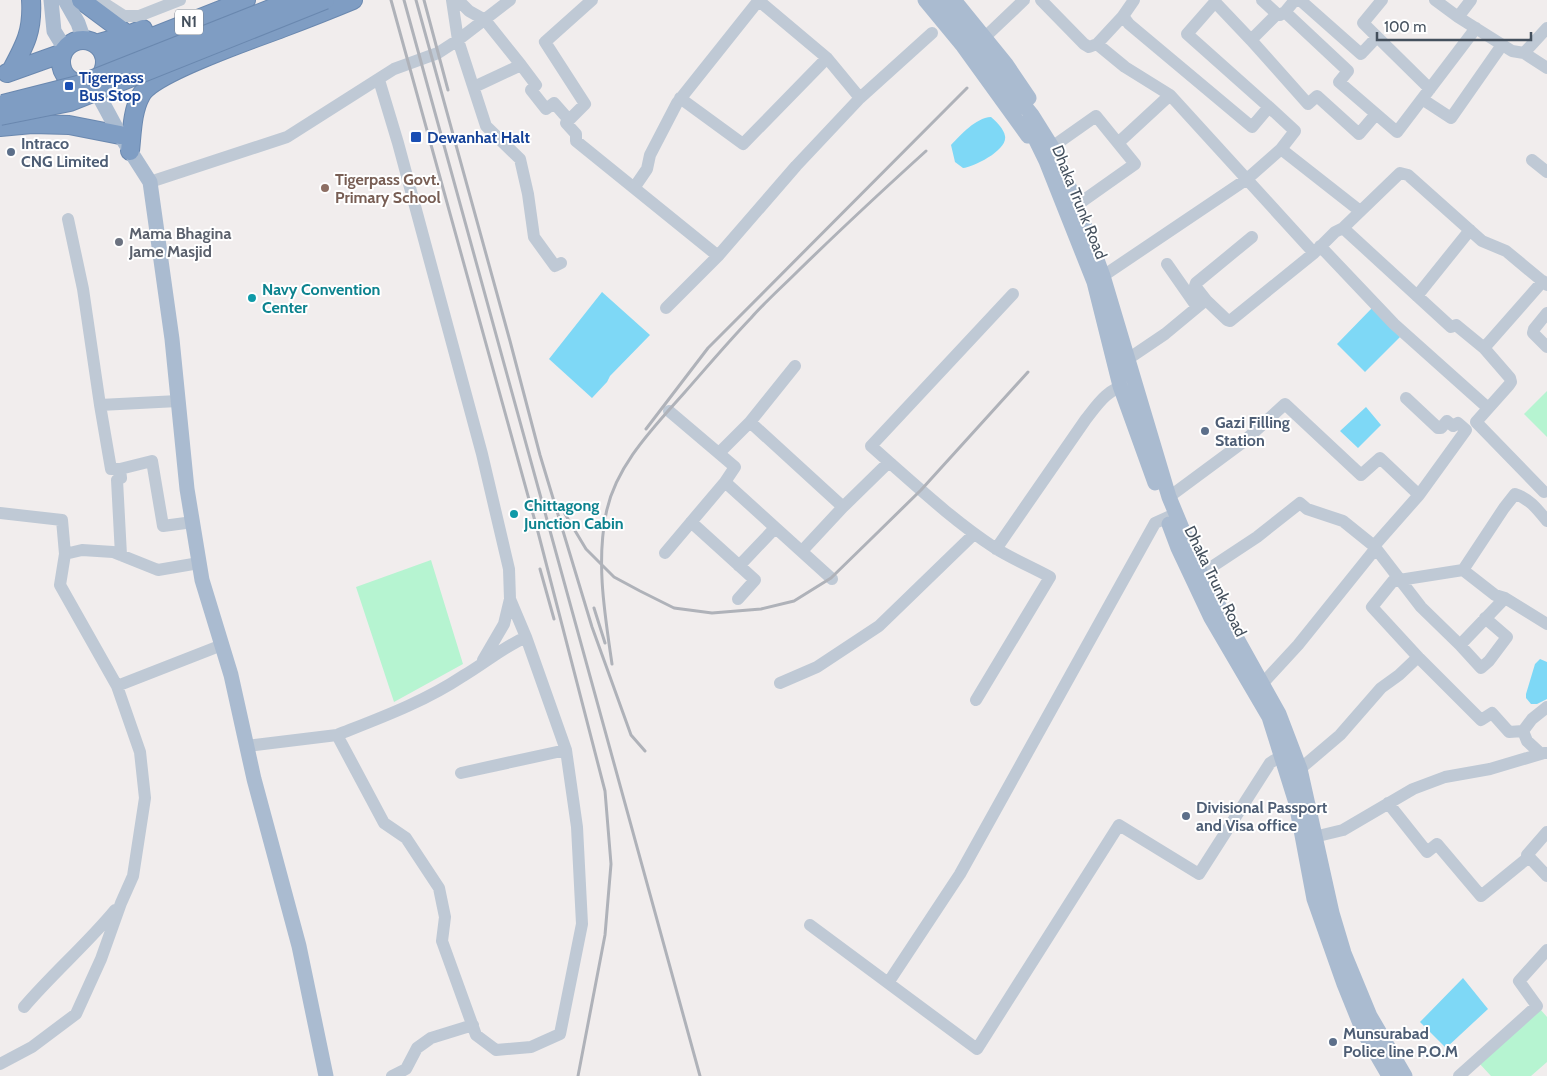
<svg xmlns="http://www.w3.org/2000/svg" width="1547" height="1076" font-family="Cabin,sans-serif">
<rect width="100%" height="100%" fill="#f1eded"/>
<path fill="#b6f4d1" d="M 1547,391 L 1547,437 L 1524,414 Z
M 431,560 L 463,664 L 394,702 L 356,587 Z
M 1540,1009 L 1547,1017 L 1547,1062 L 1531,1076 L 1491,1076 L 1479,1063 Z"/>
<path fill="#7ed8f6" d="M 991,117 C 996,121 1004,129 1005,136 C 1008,150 974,167 963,168 L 955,162 L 951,145 C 961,135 975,118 991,117 Z
M 602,292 L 650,335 L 610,376 L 607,382 L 592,398 L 549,359 Z
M 1372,308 L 1400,337 L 1365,372 L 1337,344 Z
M 1366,407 L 1381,425 L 1358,448 L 1340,431 Z
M 1540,659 L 1547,662 L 1547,699 L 1537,704 L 1531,704 L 1526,698 L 1526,694 L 1535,664 Z
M 1463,978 L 1488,1009 L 1446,1048 L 1420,1022 Z"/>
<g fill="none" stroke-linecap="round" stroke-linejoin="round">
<g stroke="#6a88af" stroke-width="20">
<path id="highway" d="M 81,0 L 128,35
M61 62a22 22 0 1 1 44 0a22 22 0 1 1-44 0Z
M 96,44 L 128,35 L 143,29
M 105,60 L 132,45 L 246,0
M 11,71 C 25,45 33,31 31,0
M 7,73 L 63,53
M 0,127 L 32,124 L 69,125 L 120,135
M 130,151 C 132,133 132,111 141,95 C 154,72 254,39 282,28 C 306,19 329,10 353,0"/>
</g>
<path stroke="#bfc9d5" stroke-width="12" d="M 99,0 L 124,16 L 139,16 L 180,0
M 452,0 L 458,40 L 486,126 L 520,159 L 528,194 L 534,237 L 555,266 L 561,263
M 458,0 L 469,11 L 485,20 L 521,65
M 592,0 L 545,42 L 585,104 L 566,123 L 576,134 L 576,141 L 718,256 L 796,166 L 860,98 L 827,58 L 758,0
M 1041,0 L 1084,44 L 1089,47 L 1097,44
M 1134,0 L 1123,16 L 1129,24 L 1252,127 L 1269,107 L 1295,131 L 1281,149 L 1360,211
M 1262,0 L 1277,14 L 1280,15 L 1283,13
M 1295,0 L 1285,12 L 1348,71 L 1339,82 L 1397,132 L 1476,28
M 1300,0 L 1361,54 L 1377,37
M 1382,0 L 1363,23 L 1430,89
M 1435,0 L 1458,17 L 1512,51 L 1524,53 L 1547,68
M 1277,14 L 1251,40 L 1308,104 L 1317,96 L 1359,134 L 1376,114
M 1123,16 L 1097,44 L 1125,67 L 1170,95 L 1314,253
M 1458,17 L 1471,0
M 984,38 L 1024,0
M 1251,40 L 1215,2 L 1187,34 L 1269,107
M 1524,53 L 1547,28
M 379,80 L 398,143 L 482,454 L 509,569 L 510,599 L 526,637 C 502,648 485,663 463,676 C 424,702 380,718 337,735 L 384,823 L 406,838 L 439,888 L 445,917 L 442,941 L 476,1035 L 496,1050 L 531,1047 L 560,1034 L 582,924 L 577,827 L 566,750
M 474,87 L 521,65 L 536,85 L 531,90 L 546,109 L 554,103 L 569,120
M 680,98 L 743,144 L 827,58
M 860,98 L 932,33
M 1422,99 L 1451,118 L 1502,45
M 1118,143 L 1170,95
M 1052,147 L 1096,116 L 1135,164 L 1077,205
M 1532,160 L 1547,172
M 150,182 L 287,137 L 394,69 L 438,53 L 458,40 L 510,0
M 634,188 L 647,169 L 650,155 L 677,103 L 759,0
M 68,219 L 83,289 L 100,405 L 178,401
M 1343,228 L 1451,327 L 1456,325 L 1484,348 L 1510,378 L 1511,382 L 1509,385 L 1476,422 L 1544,492
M 1320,246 L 1394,324 L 1488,408
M 1167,264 L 1197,307
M 1103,276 L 1247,179 L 1281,149
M 1417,296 L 1470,230
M 1206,300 L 1195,286 L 1196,283 L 1252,237
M 666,308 L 718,256
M 1547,313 L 1534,329 L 1533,333 L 1547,347
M 1484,348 L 1543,281
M 1128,359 L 1165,334 L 1206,300 L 1227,320 L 1230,321 L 1314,253 L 1335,232 L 1343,228 L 1400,173 L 1408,175 L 1482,241 L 1506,251 L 1547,285
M 1406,398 L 1438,428 L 1441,428 L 1447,421 L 1453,426 L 1458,423 L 1466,430 L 1419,495
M 100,405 L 111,469 L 120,469 L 121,478 L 117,480 L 121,555
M 669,411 L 735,467 L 725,482 L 832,579
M 750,422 L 843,507 L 802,551
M 719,453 L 750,422 L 795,366
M 889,462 L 871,446 L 1013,294
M 120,469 L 152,461 L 163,526 L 193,522
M 1169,497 L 1242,443 L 1285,404 L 1361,475 L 1380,458 L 1419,495 L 1374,546
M 843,507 L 889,462 C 923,492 957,523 995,548 C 1012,559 1032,567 1050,577 L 976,700
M 0,513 L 62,520 L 65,554 L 82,550 L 113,552 L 158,570 L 199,563
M 691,522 L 755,580 L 738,599
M 996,549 L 1086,419 C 1100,401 1106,391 1129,383
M 665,553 L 725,482
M 739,566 L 775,528
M 1463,570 L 1504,508 L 1515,494 C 1529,498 1538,510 1547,521
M 1201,574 L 1257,537 L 1300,503 L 1307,509 L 1343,521 L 1374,546 L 1421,607 L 1460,645
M 1485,618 L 1507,637 L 1489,661 L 1481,668 L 1460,645 L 1505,598
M 483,660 L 504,624 L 510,599
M 780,683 L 817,667 L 879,626 L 974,534
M 1263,683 L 1298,645 L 1376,548
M 117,686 L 222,645
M 1523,731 L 1509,732 L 1492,713 L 1481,720 L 1418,657 L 1372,607 L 1393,581 L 1463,570 L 1495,595 L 1505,598 L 1547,624
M 247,746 L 337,735
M 1541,754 L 1527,741 L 1523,731 L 1532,719 L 1547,707
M 1300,769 L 1340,735 L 1381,688 L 1399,675 L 1418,657
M 461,773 L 566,750 L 526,637
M 1388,803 L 1427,852 L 1437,844 L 1481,896 L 1529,857
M 1547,832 L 1527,855 L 1547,876
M 1314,837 L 1343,830 L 1413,789 L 1445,777 L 1490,769 L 1544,753 L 1547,753
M 810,925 L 977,1049 L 1119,825 L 1199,874 L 1270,763 L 1281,756
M 888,983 L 960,874 L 1155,523 L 1175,514
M 24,1007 C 53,973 87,944 115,910
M 0,1064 L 32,1047 L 76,1014 L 101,959 L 121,903 L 133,876 L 145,798 L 140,752 L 117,686 L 60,585 L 65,554
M 392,1076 L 406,1069 L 417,1048 L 431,1038 L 473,1025
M 1459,1076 L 1537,1006 L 1519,981 L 1547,950"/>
<path stroke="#aabbd0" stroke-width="15" d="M 51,0 L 54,31 L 65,49
M 65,0 L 78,23 L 84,40
M 925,0 L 963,46 L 1028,136
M 938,0 L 1032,115 L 1052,147 L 1077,205 L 1103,276 L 1169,497 L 1201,574 L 1279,714 L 1300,769 L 1332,913 L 1344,953 L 1370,1016 L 1405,1076
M 954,0 L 1006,64 L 1029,98
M 92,83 L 120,135 L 150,182 L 172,339 L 187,489 L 202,580 L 231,675 L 254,779 L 299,946 L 326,1076
M 1027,122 L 1046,161 L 1094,282 L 1120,386 L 1155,483
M 1169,524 L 1178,548 L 1211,618 L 1269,717 L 1296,803 L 1314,899 L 1344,984 L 1363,1031 L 1389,1076"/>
<use href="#highway" stroke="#7f9dc3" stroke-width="18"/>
<path stroke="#afb2b9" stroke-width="3" d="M 391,0 L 538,532 L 605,791 L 611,864 L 605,935 L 578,1076
M 404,0 L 700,1076
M 416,0 L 510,341 L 540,455 L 592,627 L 631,735 L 645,751
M 424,0 L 448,90
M 646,429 L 708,348 L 967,88
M 565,514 L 586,549 L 614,577 L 640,591 L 674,608 L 712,613 L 761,609 L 794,601 L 831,578 L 873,537 L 921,490 L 1028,372
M 540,569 L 554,619
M 594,608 L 605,643
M 612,664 C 605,615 596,564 606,514 C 615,466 654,427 685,392 C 707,367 728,342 751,318 C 766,301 783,286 799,270 C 841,229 883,190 926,151"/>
<g stroke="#6a88af" stroke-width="20" stroke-linecap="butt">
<path id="highway-bridge" d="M 3,104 L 78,85 L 293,0
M 0,116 L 70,102 L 325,0"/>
</g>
<use href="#highway-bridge" stroke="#7f9dc3" stroke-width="18"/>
</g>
<g fill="#1a4fb4" stroke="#fff" stroke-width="2">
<rect x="64" y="81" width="10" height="10" rx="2.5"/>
<rect x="410" y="131" width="12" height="12" rx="2.5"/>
</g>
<g fill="#5c6f8a" stroke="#fff" stroke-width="2">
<circle cx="11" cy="152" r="5"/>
<circle cx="1205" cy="431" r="5"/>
<circle cx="1186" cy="816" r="5"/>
<circle cx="1333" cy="1042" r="5"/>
</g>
<circle fill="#8d6e63" stroke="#fff" stroke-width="2" cx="325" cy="188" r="5"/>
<circle fill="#6b7280" stroke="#fff" stroke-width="2" cx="119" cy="242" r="5"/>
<g fill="#0f9aa8" stroke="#fff" stroke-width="2">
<circle cx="252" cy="298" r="5"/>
<circle cx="514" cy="514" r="5"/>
</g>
<g text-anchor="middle" stroke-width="4" stroke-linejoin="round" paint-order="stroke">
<rect fill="#fff" stroke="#7c848e" stroke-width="1" x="175" y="9.5" width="28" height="25" rx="4"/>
<g font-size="15" font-weight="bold" fill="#44505d">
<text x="189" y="27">N1</text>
</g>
<g font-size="16" font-weight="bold" fill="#164399" stroke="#fff" text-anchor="start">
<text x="79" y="83">Tigerpass<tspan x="79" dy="18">Bus Stop</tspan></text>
<text x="427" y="143">Dewanhat Halt</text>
</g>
<g font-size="16" font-weight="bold" fill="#4e5e75" stroke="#fff" text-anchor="start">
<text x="21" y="149">Intraco<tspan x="21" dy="18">CNG Limited</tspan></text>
<text x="1215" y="428">Gazi Filling<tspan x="1215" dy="18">Station</tspan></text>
<text x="1196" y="813">Divisional Passport<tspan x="1196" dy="18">and Visa office</tspan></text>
<text x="1343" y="1039">Munsurabad<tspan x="1343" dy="18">Police line P.O.M</tspan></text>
</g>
<g font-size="16" font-weight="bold" fill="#785e54" stroke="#fff" text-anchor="start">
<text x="335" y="185">Tigerpass Govt.<tspan x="335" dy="18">Primary School</tspan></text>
</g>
<g font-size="16" fill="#44505d" stroke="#fff">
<text transform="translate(1080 202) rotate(68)" y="6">Dhaka Trunk Road</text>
<text transform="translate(1216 581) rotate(64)" y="6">Dhaka Trunk Road</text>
</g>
<g font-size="16" font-weight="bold" fill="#5b616d" stroke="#fff" text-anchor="start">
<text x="129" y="239">Mama Bhagina<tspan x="129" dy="18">Jame Masjid</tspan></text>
</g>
<g font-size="16" font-weight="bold" fill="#0d838f" stroke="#fff" text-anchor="start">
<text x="262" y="295">Navy Convention<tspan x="262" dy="18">Center</tspan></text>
<text x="524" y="511">Chittagong<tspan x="524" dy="18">Junction Cabin</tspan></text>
</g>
</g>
<path d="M1377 32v8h154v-8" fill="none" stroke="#44505d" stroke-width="2.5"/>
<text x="1384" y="32" font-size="15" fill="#44505d" stroke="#ffffff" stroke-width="4" paint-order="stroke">100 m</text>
</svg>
